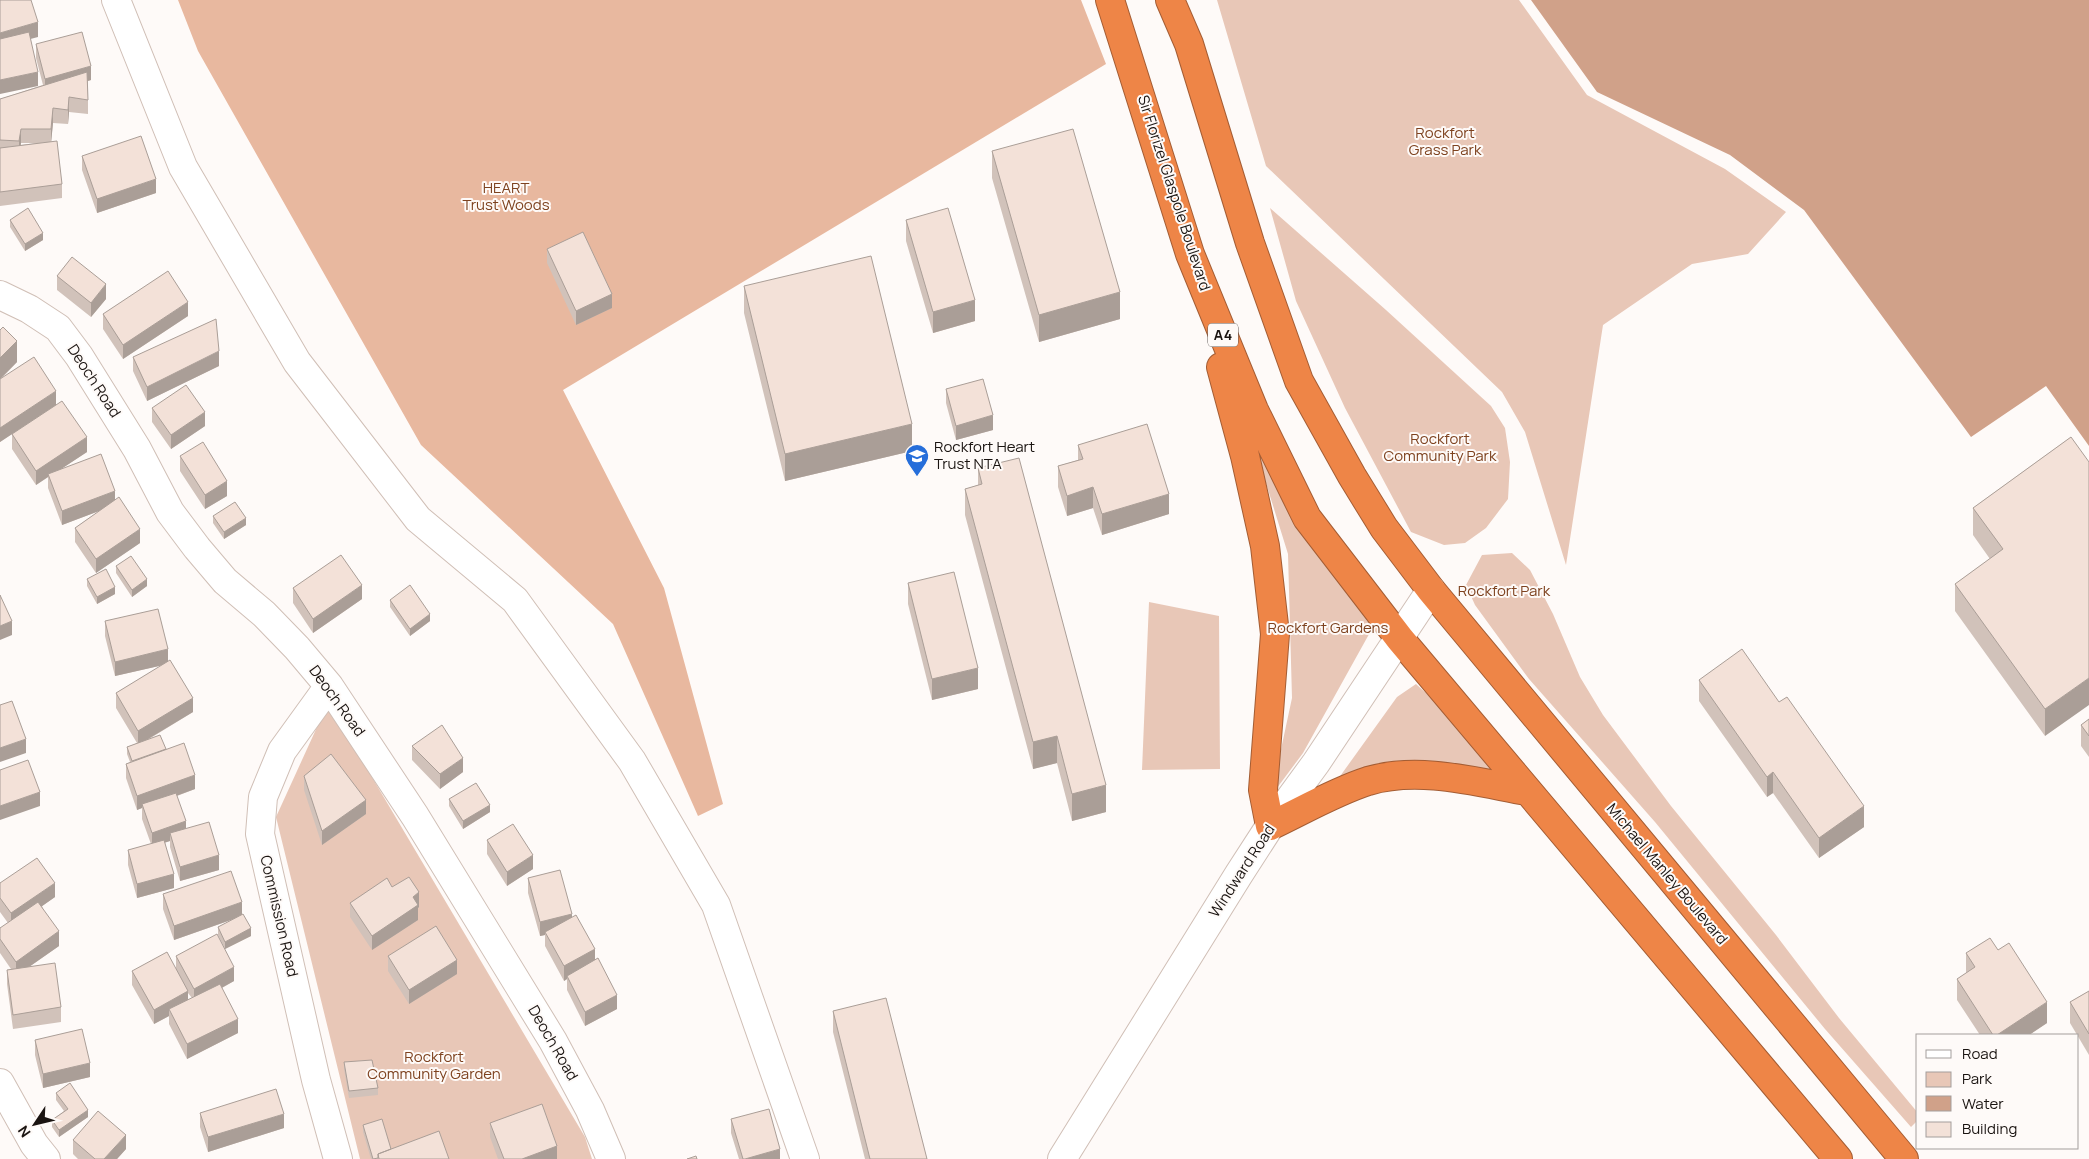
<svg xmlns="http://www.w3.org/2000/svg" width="2089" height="1159" font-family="Manrope,sans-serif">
<rect width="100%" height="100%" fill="#fefaf8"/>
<path fill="#e8c7b7" d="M 1217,0 L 1519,0 L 1587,95 L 1725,169 L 1786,212 L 1748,254 L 1692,264 L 1603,325 L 1566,565 L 1525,432 L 1502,392 L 1266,166 Z
M 1270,208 L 1386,310 L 1491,406 L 1505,428 L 1510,462 L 1508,499 L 1486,528 L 1465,543 L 1444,545 L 1411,532 L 1345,408 L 1296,301 Z
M 1248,425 L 1310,541 L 1373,627 L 1303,753 L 1271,796 L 1292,698 L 1288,554 Z
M 1512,553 L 1530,570 L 1553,614 L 1580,677 L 1603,715 L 1671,806 L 1776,935 L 1839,1018 L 1918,1113 L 1918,1120 L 1911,1127 L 1825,1029 L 1655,822 L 1529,679 L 1475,605 L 1466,585 L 1482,555 Z
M 1149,602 L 1219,616 L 1220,769 L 1142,770 Z
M 1416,684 L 1428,695 L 1507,779 L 1333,786 L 1397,697 Z
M 328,703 L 585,1137 L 592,1159 L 360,1159 L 276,817 Z"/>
<path fill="#e8b89f" d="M 178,0 L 1081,0 L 1106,64 L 563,390 L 664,588 L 723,804 L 698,816 L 613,624 L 421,445 L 198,51 Z"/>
<path fill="#d0a189" d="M 1531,0 L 2089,0 L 2089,446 L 2046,386 L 1971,437 L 1804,210 L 1730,155 L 1597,92 Z"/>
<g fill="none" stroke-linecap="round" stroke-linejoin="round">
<g stroke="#d0bfb6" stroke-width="30">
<path id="street" d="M 116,0 L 183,167 L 297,362 L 418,519 L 515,600 L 632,761 L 716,905 L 805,1159
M 0,295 L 29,309 L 58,328 L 79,356 L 137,449 L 170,512 L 197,548 L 225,581 L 264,614 L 297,648 L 329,686 L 415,816 L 553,1041 L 590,1110 L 611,1159
M 329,686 L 282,751 L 263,797 L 260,834 L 316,1080 L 338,1159
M 0,1083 L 34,1144 L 46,1159"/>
</g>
<g stroke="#d0bfb6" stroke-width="30">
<path id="secondary" d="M 1062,1159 L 1239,874 L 1270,826 L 1316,763 L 1431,590"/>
</g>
<g stroke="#a45d34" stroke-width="30">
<path id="highway" d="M 1110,0 L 1190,254 L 1254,410 L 1307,518 L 1400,639 L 1838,1159
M 1170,0 L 1189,44 L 1250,243 L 1299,381 L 1352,476 L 1384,528 L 1431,590 L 1904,1159
M 1221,367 L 1245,456 L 1265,546 L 1275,634 L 1263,790 L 1270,826 C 1302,811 1334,792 1368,781 C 1419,766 1476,782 1527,791"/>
</g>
<use href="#street" stroke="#fff" stroke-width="28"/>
<use href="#secondary" stroke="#fff" stroke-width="28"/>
<use href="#highway" stroke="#ee8547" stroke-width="28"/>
</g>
<path fill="#d1c2ba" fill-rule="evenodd" d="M 36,44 L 91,80 L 88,81 L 88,114 L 69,112 L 68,124 L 53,123 L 51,141 L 62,184 L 62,198 L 0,206 L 0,99 L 43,85 L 36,58 ZM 21,143 L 36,143 L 21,145 Z
M 992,151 L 1120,319 L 1039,342 L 992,178 Z
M 82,156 L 156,193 L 97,213 L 82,170 Z
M 10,220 L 43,240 L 25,251 L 10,227 Z
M 906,220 L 975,321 L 933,333 L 906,241 Z
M 547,249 L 612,308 L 576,325 L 547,263 Z
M 57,276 L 106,299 L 91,317 L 57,290 Z
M 744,286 L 912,451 L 785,481 L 744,313 Z
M 103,314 L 188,316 L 123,359 L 103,329 Z
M 0,330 L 17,362 L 2,378 L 56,405 L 87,452 L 61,469 L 115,500 L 140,543 L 96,573 L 75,542 L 75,528 L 99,511 L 62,525 L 48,488 L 48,477 L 36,485 L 12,449 L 12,434 L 0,442 Z
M 133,357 L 219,366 L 147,401 L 133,371 Z
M 946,389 L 993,430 L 956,440 L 946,403 Z
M 152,408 L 205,426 L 171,449 L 152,422 Z
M 2071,437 L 2045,736 L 1955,611 L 1955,584 L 1990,559 L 1973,535 L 1973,508 Z
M 1078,445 L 1169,514 L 1102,535 L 1093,508 L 1067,516 L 1058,487 L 1058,466 L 1078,460 Z
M 180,456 L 227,496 L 205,509 L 180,471 Z
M 978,468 L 1106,812 L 1072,821 L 1057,763 L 1033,769 L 965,515 L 965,489 L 978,485 Z
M 213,516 L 246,525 L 224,539 L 213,523 Z
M 116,566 L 147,586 L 132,597 L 116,573 Z
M 87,579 L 115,594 L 97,604 L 87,586 Z
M 908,583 L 978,689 L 932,700 L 908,604 Z
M 293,588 L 362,599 L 313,633 L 293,603 Z
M 390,600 L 430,621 L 410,636 L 390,607 Z
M 105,621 L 168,662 L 193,712 L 149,739 L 166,749 L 195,789 L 177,796 L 186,828 L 219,870 L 180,881 L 170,847 L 170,841 L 165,842 L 174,888 L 137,898 L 128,865 L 128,850 L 151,844 L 142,819 L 142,808 L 137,810 L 126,778 L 126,764 L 130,762 L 127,754 L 127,747 L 137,743 L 116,708 L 116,693 L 163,665 L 115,676 L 105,636 Z
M 1699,680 L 1864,827 L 1819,858 L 1773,793 L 1767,797 L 1699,701 Z
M 2089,719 L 2089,757 L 2081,746 L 2081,725 Z
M 412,746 L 463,772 L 440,789 L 412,760 Z
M 304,776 L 366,814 L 322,845 L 304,790 Z
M 449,799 L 490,812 L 463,829 L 449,806 Z
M 487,840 L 533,869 L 507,886 L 487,854 Z
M 528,878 L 572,917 L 595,959 L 617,1009 L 585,1026 L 567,990 L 567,979 L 564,981 L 545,946 L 545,935 L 540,936 L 528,893 Z
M 0,883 L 55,897 L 42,906 L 59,946 L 29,967 L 61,1007 L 61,1022 L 13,1029 L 7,984 L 7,970 L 11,969 L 0,953 L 0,928 L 8,923 L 0,912 Z
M 392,887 L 419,907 L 418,908 L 418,920 L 372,950 L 350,917 L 350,903 Z
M 163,894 L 242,914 L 251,936 L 225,949 L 218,935 L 218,927 L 234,919 L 174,940 L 163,909 Z
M 1966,953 L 2047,1023 L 2029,1035 L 1980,1035 L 1957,1000 L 1957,979 L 1966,973 Z
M 176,956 L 234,981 L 222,988 L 238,1033 L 187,1059 L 169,1024 L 169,1016 L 154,1024 L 132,985 L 132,971 L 176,969 ZM 188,993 L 192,998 L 188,1000 Z
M 388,956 L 457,974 L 409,1004 L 388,971 Z
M 2089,991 L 2089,1055 L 2070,1023 L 2070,1002 Z
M 833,1011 L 927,1159 L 865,1159 L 833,1032 Z
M 35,1040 L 90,1077 L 43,1088 L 35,1055 Z
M 344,1062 L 378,1088 L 378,1095 L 349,1098 L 344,1069 Z
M 56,1093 L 88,1117 L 59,1137 L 52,1127 L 52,1120 L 64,1111 L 56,1100 Z
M 200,1113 L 284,1128 L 208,1152 L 200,1127 Z
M 731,1119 L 780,1159 L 739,1159 L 731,1133 Z
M 490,1123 L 557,1159 L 498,1159 L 490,1137 Z
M 363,1125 L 391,1149 L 449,1159 L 371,1159 L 363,1132 Z
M 73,1140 L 126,1149 L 117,1159 L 78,1159 L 73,1154 Z"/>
<path fill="#aa9e97" d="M 38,22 L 38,37 L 0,47 L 0,33 Z
M 91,66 L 91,80 L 45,93 L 45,79 Z
M 38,72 L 38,86 L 0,94 L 0,80 Z
M 69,97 L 69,112 L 68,124 L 68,110 Z
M 53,108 L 53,123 L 51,144 L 51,129 Z
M 21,129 L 21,143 L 19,155 L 19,141 Z
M 156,179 L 156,193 L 97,213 L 97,199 Z
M 43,233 L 43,240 L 25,251 L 25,244 Z
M 106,284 L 106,299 L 91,317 L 91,303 Z
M 1120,292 L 1120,319 L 1039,342 L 1039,315 Z
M 612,294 L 612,308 L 576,325 L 576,311 Z
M 975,300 L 975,321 L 933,333 L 933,312 Z
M 188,302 L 188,316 L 123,359 L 123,345 Z
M 17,341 L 17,362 L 0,379 L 0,358 Z
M 219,351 L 219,366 L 147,401 L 147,387 Z
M 56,391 L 56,405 L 0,442 L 0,428 Z
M 205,412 L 205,426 L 171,449 L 171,435 Z
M 993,415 L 993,430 L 956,440 L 956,426 Z
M 912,424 L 912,451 L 785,481 L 785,454 Z
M 87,437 L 87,452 L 49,477 L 48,474 L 48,477 L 36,485 L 36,471 Z
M 227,481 L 227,496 L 205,509 L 205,495 Z
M 1093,487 L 1093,508 L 1067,516 L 1067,496 Z
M 115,491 L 115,505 L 62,525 L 62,511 Z
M 1169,494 L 1169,514 L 1102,535 L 1102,514 Z
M 246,518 L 246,525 L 224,539 L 224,532 Z
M 140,529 L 140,543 L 96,573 L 96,559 Z
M 147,579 L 147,586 L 132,597 L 132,590 Z
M 362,585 L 362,599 L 313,633 L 313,619 Z
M 115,587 L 115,594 L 97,604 L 97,597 Z
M 430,614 L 430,621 L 410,636 L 410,629 Z
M 12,621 L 12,635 L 0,640 L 0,626 Z
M 168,649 L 168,664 L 115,676 L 115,662 Z
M 978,668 L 978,689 L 932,700 L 932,679 Z
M 2089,678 L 2089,705 L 2045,736 L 2045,709 Z
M 193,698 L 193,712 L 138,745 L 138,731 Z
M 1057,736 L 1057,763 L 1033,769 L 1033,742 Z
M 26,739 L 26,753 L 0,762 L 0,748 Z
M 463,758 L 463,772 L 440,789 L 440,774 Z
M 1773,772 L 1773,793 L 1767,797 L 1767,777 Z
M 195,775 L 195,789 L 143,808 L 142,804 L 142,808 L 137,810 L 137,796 Z
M 1106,785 L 1106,812 L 1072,821 L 1072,794 Z
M 40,792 L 40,806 L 0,820 L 0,806 Z
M 366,800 L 366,814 L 322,845 L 322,831 Z
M 490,805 L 490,812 L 463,829 L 463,821 Z
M 1864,806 L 1864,827 L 1819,858 L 1819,838 Z
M 186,821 L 186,835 L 170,833 L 170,841 L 152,847 L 152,833 Z
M 219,855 L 219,870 L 180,881 L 180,867 Z
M 533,855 L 533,869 L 507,886 L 507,872 Z
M 174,874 L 174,888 L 137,898 L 137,884 Z
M 55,883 L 55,897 L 11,928 L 11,913 Z
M 419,892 L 419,907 L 418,908 L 418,920 L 372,950 L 372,936 L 413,897 Z
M 242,902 L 242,916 L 174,940 L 174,926 Z
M 572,914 L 572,928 L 545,932 L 545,935 L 540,936 L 540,922 Z
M 251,928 L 251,936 L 225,949 L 225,942 Z
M 59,931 L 59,946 L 16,976 L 16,962 Z
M 595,949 L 595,964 L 567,976 L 567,979 L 564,981 L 564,966 Z
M 457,960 L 457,974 L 409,1004 L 409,990 Z
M 234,967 L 234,981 L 194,1003 L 194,989 Z
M 188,991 L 188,1005 L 169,1009 L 169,1016 L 154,1024 L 154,1010 Z
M 617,995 L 617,1009 L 585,1026 L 585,1012 Z
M 2047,1002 L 2047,1023 L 2029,1035 L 1997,1035 Z
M 238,1019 L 238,1033 L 187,1059 L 187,1044 Z
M 90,1063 L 90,1077 L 43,1088 L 43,1074 Z
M 88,1110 L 88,1117 L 59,1137 L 59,1130 Z
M 284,1114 L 284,1128 L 208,1152 L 208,1137 Z
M 126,1135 L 126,1149 L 117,1159 L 104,1159 Z
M 557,1146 L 557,1159 L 522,1159 Z
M 780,1149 L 780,1159 L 745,1159 Z"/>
<path fill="#f3e1d8" stroke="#aa9e97" d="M 0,0 L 31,0 L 38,22 L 0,33 Z
M 29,32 L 38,72 L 0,80 L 0,39 Z
M 82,32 L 91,66 L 45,79 L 36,44 Z
M 87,72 L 88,100 L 69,97 L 68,110 L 53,108 L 51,129 L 21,129 L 19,141 L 0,140 L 0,99 Z
M 1073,129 L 1120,292 L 1039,315 L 992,151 Z
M 141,136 L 156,179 L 97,199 L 82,156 Z
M 57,141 L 62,184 L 0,192 L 0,148 Z
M 28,208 L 43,233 L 25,244 L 10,220 Z
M 948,208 L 975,300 L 933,312 L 906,220 Z
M 583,232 L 612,294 L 576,311 L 547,249 Z
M 871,256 L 912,424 L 785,454 L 744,286 Z
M 72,257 L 106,284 L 91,303 L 57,276 Z
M 168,271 L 188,302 L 123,345 L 103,314 Z
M 216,319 L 219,351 L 147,387 L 133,357 Z
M 3,327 L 17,341 L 0,358 L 0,330 Z
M 34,357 L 56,391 L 0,428 L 0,379 Z
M 983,379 L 993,415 L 956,426 L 946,389 Z
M 186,385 L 205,412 L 171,435 L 152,408 Z
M 62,401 L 87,437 L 36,471 L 12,434 Z
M 1147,424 L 1169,494 L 1102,514 L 1093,487 L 1067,496 L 1058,466 L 1083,459 L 1078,445 Z
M 2071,437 L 2089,462 L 2089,678 L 2045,709 L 1955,584 L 2003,549 L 1973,508 Z
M 203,442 L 227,481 L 205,495 L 180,456 Z
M 101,454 L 115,491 L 62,511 L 48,474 Z
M 1019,458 L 1106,785 L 1072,794 L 1057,736 L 1033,742 L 965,489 L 982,484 L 978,468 Z
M 119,497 L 140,529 L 96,559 L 75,528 Z
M 235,502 L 246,518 L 224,532 L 213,516 Z
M 341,555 L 362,585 L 313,619 L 293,588 Z
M 131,556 L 147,579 L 132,590 L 116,566 Z
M 106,569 L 115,587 L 97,597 L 87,579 Z
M 954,572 L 978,668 L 932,679 L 908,583 Z
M 410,585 L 430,614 L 410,629 L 390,600 Z
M 0,595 L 12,621 L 0,626 Z
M 158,609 L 168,649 L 115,662 L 105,621 Z
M 1742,649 L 1779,702 L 1787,697 L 1864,806 L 1819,838 L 1773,772 L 1767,777 L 1699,680 Z
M 170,660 L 193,698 L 138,731 L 116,693 Z
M 12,701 L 26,739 L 0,748 L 0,705 Z
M 2089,719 L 2089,736 L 2081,725 Z
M 442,725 L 463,758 L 440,774 L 412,746 Z
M 160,735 L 166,749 L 132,761 L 127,747 Z
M 184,743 L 195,775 L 137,796 L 126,764 Z
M 331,754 L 366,800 L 322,831 L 304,776 Z
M 28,760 L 40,792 L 0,806 L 0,770 Z
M 476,783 L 490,805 L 463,821 L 449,799 Z
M 176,793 L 186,821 L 152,833 L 142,804 Z
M 209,822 L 219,855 L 180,867 L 170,833 Z
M 513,824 L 533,855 L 507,872 L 487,840 Z
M 164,840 L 174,874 L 137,884 L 128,850 Z
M 37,858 L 55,883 L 11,913 L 0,898 L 0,883 Z
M 560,870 L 572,914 L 540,922 L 528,878 Z
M 231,871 L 242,902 L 174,926 L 163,894 Z
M 409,877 L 419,892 L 413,897 L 418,905 L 372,936 L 350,903 L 387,878 L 392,887 Z
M 38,902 L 59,931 L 16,962 L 0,939 L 0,928 Z
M 243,914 L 251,928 L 225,942 L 218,927 Z
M 576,915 L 595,949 L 564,966 L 545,932 Z
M 436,926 L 457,960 L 409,990 L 388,956 Z
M 217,934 L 234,967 L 194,989 L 176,956 Z
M 1990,938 L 1998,950 L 2009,943 L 2047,1002 L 1997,1035 L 1993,1035 L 1957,979 L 1975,967 L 1966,953 Z
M 167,952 L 188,991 L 154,1010 L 132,971 Z
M 598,958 L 617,995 L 585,1012 L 567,976 Z
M 55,963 L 61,1007 L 13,1015 L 7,970 Z
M 220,984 L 238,1019 L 187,1044 L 169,1009 Z
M 2089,991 L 2089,1034 L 2070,1002 Z
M 886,998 L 927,1159 L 870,1159 L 833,1011 Z
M 82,1029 L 90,1063 L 43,1074 L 35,1040 Z
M 372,1060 L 378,1088 L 349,1091 L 344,1062 Z
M 70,1083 L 88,1110 L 59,1130 L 52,1120 L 68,1109 L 56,1093 Z
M 276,1089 L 284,1114 L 208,1137 L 200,1113 Z
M 542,1104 L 557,1146 L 522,1159 L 504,1159 L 490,1123 Z
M 769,1109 L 780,1149 L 745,1159 L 743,1159 L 731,1119 Z
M 98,1111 L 126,1135 L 104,1159 L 95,1159 L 73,1140 Z
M 382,1119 L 391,1149 L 378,1154 L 378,1158 L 373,1159 L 363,1125 Z
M 439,1131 L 449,1159 L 379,1159 L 378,1154 Z
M 696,1156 L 697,1159 L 687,1159 Z"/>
<defs>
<g id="school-pin" transform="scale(1.25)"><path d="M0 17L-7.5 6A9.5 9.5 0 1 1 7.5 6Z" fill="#266eda" stroke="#fefaf8"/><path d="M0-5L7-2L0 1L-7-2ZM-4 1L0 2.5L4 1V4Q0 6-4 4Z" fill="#fff"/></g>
</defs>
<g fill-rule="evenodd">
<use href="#school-pin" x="917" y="456"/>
</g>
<g text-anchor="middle" stroke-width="4" stroke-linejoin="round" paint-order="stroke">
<rect fill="#fefaf8" stroke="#5e5956" stroke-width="1" x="1208" y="323.5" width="30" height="23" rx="4"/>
<g font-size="14" font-weight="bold" fill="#1a1411">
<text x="1223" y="340">A4</text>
</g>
<g font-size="15" fill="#7e421f" stroke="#fefaf8">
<text x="1445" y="138">Rockfort<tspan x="1445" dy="17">Grass Park</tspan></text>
<text x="506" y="193">HEART<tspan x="506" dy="17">Trust Woods</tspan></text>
<text x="1440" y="444">Rockfort<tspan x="1440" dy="17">Community Park</tspan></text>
<text x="1504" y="596">Rockfort Park</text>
<text x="1328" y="633">Rockfort Gardens</text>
<text x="434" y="1062">Rockfort<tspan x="434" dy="17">Community Garden</tspan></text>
</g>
<g font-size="15" fill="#1a1411" stroke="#fefaf8">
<text transform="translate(1174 193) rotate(72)" y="5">Sir Florizel Glaspole Boulevard</text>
<text transform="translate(94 381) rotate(57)" y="5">Deoch Road</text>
<text transform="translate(337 701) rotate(54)" y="5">Deoch Road</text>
<text transform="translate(1242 871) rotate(-57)" y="5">Windward Road</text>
<text transform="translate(1667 874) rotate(50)" y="5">Michael Manley Boulevard</text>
<text transform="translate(279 916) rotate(77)" y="5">Commission Road</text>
<text transform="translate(553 1043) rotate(60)" y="5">Deoch Road</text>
</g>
<g font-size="15" fill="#1a1411" stroke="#fefaf8" text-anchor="start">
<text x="934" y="452">Rockfort Heart<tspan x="934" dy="17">Trust NTA</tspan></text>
</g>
</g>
<rect x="1916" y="1034" width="162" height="115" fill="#fefaf8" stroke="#a39e9c"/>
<rect x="1926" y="1050" width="25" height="8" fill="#ffffff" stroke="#a39e9c"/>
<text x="1962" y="1059" font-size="15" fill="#1a1411">Road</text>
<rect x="1926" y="1072" width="25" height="15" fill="#e8c7b7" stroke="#a39e9c"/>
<text x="1962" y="1084" font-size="15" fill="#1a1411">Park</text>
<rect x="1926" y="1096" width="25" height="15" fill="#d0a189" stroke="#a39e9c"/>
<text x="1962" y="1109" font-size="15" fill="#1a1411">Water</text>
<rect x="1926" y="1122" width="25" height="15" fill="#f3e1d8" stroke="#a39e9c"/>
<text x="1962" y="1134" font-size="15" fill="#1a1411">Building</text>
<g transform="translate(35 1124) rotate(235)" stroke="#fefaf8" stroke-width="4" paint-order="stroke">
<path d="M0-4L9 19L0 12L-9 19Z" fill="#1a1411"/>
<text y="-8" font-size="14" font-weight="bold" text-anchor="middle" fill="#1a1411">N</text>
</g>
</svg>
